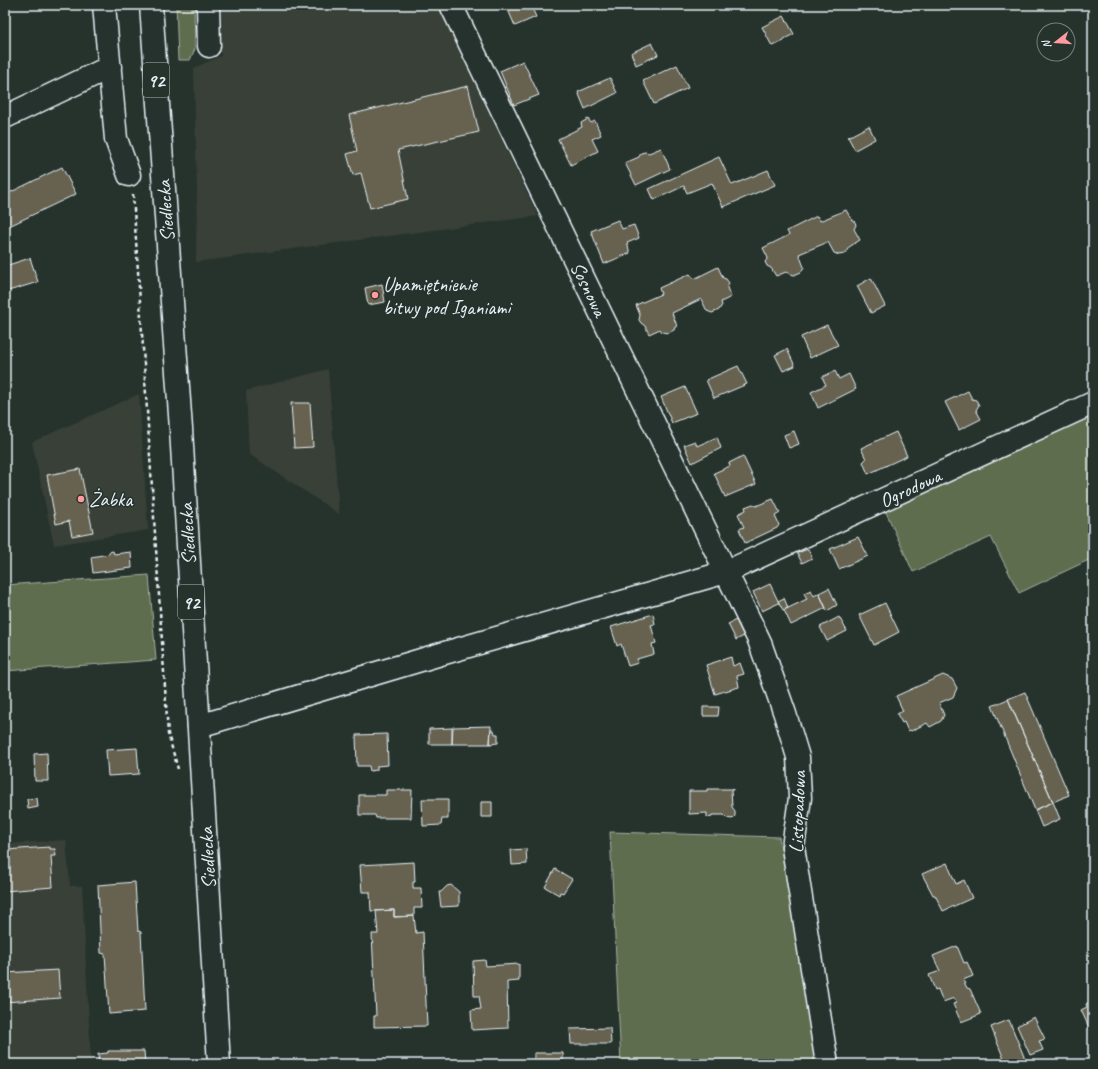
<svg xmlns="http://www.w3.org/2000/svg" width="1098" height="1069" font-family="Caveat,sans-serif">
<rect width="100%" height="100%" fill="#26332d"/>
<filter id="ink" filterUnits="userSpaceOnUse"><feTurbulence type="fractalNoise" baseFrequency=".025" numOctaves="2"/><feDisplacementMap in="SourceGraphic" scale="8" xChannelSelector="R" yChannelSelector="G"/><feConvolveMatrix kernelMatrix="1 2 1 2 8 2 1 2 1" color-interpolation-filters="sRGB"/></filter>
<g filter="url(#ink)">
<path fill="#394137" d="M 221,5 L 438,5 L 538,216 L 196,262 L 197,191 L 194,68 L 221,56 Z
M 328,369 L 339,514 L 249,454 L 246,391 Z
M 139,394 L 148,530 L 54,545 L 32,442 Z
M 66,840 L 70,886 L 82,886 L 91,1064 L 5,1064 L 5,844 Z"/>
<path fill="#5f6d4f" stroke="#a4afa4" d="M 176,5 L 194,5 L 195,49 L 190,60 L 178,60 Z
M 1093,415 L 1093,558 L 1019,593 L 991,537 L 913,572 L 885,510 Z
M 149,575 L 156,660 L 5,671 L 5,585 Z
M 610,832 L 779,837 L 818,1064 L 621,1064 Z"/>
<path fill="#66624f" stroke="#e8f1f8" d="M 506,5 L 538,5 L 532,8 L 536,17 L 515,26 Z
M 784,16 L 794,34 L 784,39 L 784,41 L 772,46 L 762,27 Z
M 652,43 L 658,55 L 636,65 L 631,53 Z
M 523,61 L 539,95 L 514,105 L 500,71 Z
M 677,65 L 688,88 L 654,104 L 643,81 Z
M 610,78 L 617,93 L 585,109 L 578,92 Z
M 468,86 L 479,132 L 398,150 L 408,199 L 370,208 L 361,173 L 353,175 L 347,154 L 357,151 L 349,115 Z
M 588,119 L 591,123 L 595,121 L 601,135 L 592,139 L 598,151 L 571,165 L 558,139 L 582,127 L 581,123 Z
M 869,126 L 875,139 L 855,150 L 848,137 Z
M 661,148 L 670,169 L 636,185 L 625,163 L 639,157 L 641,153 L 645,152 L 649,153 Z
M 719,157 L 732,185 L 768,170 L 775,185 L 723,207 L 712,183 L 687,193 L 684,186 L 654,200 L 649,189 Z
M 62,167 L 76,194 L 5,228 L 5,195 Z
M 846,210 L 851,219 L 855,222 L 856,225 L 854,229 L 860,240 L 849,247 L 845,254 L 839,255 L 834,253 L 828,242 L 799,254 L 804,267 L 801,272 L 794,275 L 786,272 L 776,276 L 771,268 L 767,266 L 765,262 L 768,258 L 763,248 L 789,235 L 787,231 L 817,216 L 820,221 Z
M 618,220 L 622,229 L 634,225 L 639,238 L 627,243 L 630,253 L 604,264 L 591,231 Z
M 30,258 L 38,282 L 5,292 L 5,266 Z
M 718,267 L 723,278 L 726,279 L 729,283 L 727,288 L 731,297 L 721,302 L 722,305 L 719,310 L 712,313 L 707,311 L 701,299 L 672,313 L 677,326 L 675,327 L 674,330 L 668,333 L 662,332 L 660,329 L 649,334 L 645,326 L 641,323 L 639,320 L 640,315 L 636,305 L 661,294 L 659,288 L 690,274 L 694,279 Z
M 871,278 L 885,306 L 871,313 L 857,286 Z
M 382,284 L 385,302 L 368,305 L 365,288 Z
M 827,325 L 838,345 L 810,358 L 801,337 Z
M 787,349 L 795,366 L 783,371 L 775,355 Z
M 738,366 L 747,384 L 714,398 L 706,380 Z
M 835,371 L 839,379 L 849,374 L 856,389 L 818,408 L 811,392 L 826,385 L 822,377 Z
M 685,387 L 697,413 L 672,423 L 661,397 Z
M 968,391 L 972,399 L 976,400 L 979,405 L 976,410 L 981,419 L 959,430 L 945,402 Z
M 291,403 L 310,403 L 313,447 L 294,448 Z
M 794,431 L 799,444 L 789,448 L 784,435 Z
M 896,432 L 907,456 L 868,474 L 863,462 L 866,459 L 861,448 Z
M 717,437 L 721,448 L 692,463 L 684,445 L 695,441 L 697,446 Z
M 743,456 L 756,484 L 725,497 L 714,473 L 730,466 L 729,463 Z
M 80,469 L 93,532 L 72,536 L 69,521 L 56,524 L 47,475 Z
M 773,499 L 780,513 L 775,516 L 779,525 L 777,528 L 745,543 L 739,529 L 744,527 L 738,514 L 746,510 L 745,507 L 753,504 L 756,506 Z
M 858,537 L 868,556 L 839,569 L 830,549 Z
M 808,549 L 812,558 L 802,563 L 797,553 Z
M 113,551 L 114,554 L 131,552 L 132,568 L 93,573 L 91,557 L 109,554 L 109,552 Z
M 770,584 L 779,603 L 762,611 L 753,592 Z
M 829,588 L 837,605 L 827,611 L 819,593 Z
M 811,590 L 814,596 L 819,593 L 826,608 L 791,625 L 784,610 L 807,599 L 804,593 Z
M 784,598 L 788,608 L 783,610 L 778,601 Z
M 885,603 L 899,632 L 874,645 L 859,615 Z
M 653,614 L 655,624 L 651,625 L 656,643 L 652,644 L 654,654 L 637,659 L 638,663 L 628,666 L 621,644 L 617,646 L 611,627 Z
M 839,617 L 847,631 L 827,641 L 820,627 Z
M 736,620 L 744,636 L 736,640 L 728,624 Z
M 731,657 L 733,666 L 740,663 L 744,674 L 737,676 L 739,687 L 715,694 L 706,665 Z
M 943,675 L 952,679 L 957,688 L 953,697 L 939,703 L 944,715 L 941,721 L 930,727 L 927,723 L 911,731 L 910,730 L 908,731 L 904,722 L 902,723 L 897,714 L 903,711 L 896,696 Z
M 1025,692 L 1069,795 L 1053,802 L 1008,699 Z
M 1008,699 L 1053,802 L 1035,810 L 992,706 Z
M 703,707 L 719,707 L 718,716 L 703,716 Z
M 491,726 L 490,744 L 452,744 L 453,727 Z
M 452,728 L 452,744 L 429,744 L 429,729 Z
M 491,730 L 494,730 L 495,734 L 498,734 L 498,743 L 490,744 Z
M 387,734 L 388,765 L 377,766 L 377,770 L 370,771 L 369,766 L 357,766 L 356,735 Z
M 137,748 L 139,774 L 108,776 L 106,750 Z
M 47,753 L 48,781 L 35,781 L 34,754 Z
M 707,789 L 733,789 L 733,790 L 731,790 L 732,807 L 735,811 L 735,816 L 732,819 L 727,818 L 724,815 L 712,815 L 712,816 L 707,817 L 707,813 L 689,814 L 689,791 L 707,791 Z
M 386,790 L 412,790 L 411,818 L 376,818 L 375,815 L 359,815 L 359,795 L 386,795 Z
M 37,798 L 38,807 L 28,809 L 27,799 Z
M 422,799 L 448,799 L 448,819 L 442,819 L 441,825 L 423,826 Z
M 481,802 L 492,802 L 492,817 L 481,817 Z
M 1053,802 L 1060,819 L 1042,827 L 1035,810 Z
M 50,847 L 50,849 L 55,849 L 56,856 L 51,856 L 53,887 L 5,891 L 5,850 Z
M 526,849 L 527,864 L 512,865 L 511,850 Z
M 414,862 L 415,882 L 413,882 L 413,888 L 421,888 L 422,908 L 414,908 L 414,916 L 394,917 L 394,910 L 371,911 L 370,892 L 362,892 L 360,865 Z
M 947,863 L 956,884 L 964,880 L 972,898 L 943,911 L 935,895 L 933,895 L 922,874 Z
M 555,869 L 572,879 L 563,893 L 560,892 L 559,895 L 545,887 Z
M 135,882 L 138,931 L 141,932 L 145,1011 L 109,1014 L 105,954 L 101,953 L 98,885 Z
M 451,885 L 459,892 L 459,906 L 441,907 L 439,892 L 441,892 L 447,886 Z
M 394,910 L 394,917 L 414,916 L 416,933 L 423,932 L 427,1026 L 374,1027 L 374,1016 L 376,1016 L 372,934 L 378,934 L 376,911 Z
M 957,946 L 964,963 L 967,962 L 973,976 L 963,980 L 967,988 L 970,989 L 981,1014 L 961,1022 L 953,1004 L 956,1003 L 954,998 L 943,1002 L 938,989 L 935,990 L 929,975 L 940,971 L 933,956 Z
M 485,960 L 486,966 L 519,964 L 519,981 L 507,982 L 508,1028 L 472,1030 L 471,1010 L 481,1009 L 479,996 L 474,996 L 473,961 Z
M 58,970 L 60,998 L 5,1002 L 5,973 Z
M 1093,1000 L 1093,1036 L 1081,1010 L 1087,1007 L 1086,1004 Z
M 1034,1017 L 1045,1039 L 1039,1041 L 1043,1050 L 1030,1055 L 1017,1026 Z
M 1009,1020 L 1027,1064 L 1006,1064 L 991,1027 Z
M 610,1028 L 611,1044 L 571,1044 L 570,1029 Z
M 108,1051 L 144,1051 L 145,1064 L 99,1064 L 98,1054 L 108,1053 Z
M 534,1053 L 563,1053 L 563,1064 L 534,1064 Z"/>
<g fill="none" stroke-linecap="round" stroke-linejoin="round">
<g stroke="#e8f1f8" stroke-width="25">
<path id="minor" d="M 104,5 L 116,139 L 129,175
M 208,5 L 209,46
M 451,5 L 759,640 L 785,714 L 798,757 L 800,798 L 793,847 L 827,1064
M 5,117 L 110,67
M 199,726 L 441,654 L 726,572 L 1093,403"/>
</g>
<g stroke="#e8f1f8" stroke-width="25">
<path id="major" d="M 151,5 L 181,429 L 219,1064"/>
</g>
<path stroke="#e8f1f8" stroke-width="2.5" stroke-dasharray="4 3" stroke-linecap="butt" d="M 133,194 L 168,734 L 178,769"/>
<use href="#minor" stroke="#26332d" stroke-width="22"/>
<use href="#major" stroke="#26332d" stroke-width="22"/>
</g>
</g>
<g fill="#ff9aa2" stroke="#26332d" stroke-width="1.5">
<circle cx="375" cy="295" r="4"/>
<circle cx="81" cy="499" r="4"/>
</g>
<g text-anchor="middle" stroke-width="3" stroke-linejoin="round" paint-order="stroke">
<g fill="#26332d" stroke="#aeb8bb" stroke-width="1">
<rect x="143" y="63" width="26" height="34" rx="3"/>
<rect x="178" y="585" width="26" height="34" rx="3"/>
</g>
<g font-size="19" font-weight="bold" fill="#e8f1f8">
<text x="156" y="87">92</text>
<text x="191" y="609">92</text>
</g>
<g font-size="20" fill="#e8f1f8" stroke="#26332d">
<text transform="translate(165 211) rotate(-94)" y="7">Siedlecka</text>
<text transform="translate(589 289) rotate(64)" y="7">Sosnowa</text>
<text transform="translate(910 488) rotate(-25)" y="7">Ogrodowa</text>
<text transform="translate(187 534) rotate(-93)" y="7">Siedlecka</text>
<text transform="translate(797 812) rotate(-88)" y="7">Listopadowa</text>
<text transform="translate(207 858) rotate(-93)" y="7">Siedlecka</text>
</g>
<g font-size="20" fill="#e8f1f8" stroke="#26332d" text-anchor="start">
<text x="383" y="291">Upamiętnienie<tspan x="383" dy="23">bitwy pod Iganiami</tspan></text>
<text x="89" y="506">Żabka</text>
</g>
</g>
<rect width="1098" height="1069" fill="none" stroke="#26332d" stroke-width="20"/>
<rect x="10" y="10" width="1078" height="1049" fill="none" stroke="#e8f1f8" stroke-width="1.5" filter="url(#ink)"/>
<g transform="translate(1056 42) rotate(253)"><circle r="19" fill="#26332d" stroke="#747f7e"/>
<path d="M0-3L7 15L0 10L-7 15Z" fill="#ff9aa2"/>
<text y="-6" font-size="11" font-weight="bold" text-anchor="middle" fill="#e8f1f8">N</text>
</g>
</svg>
